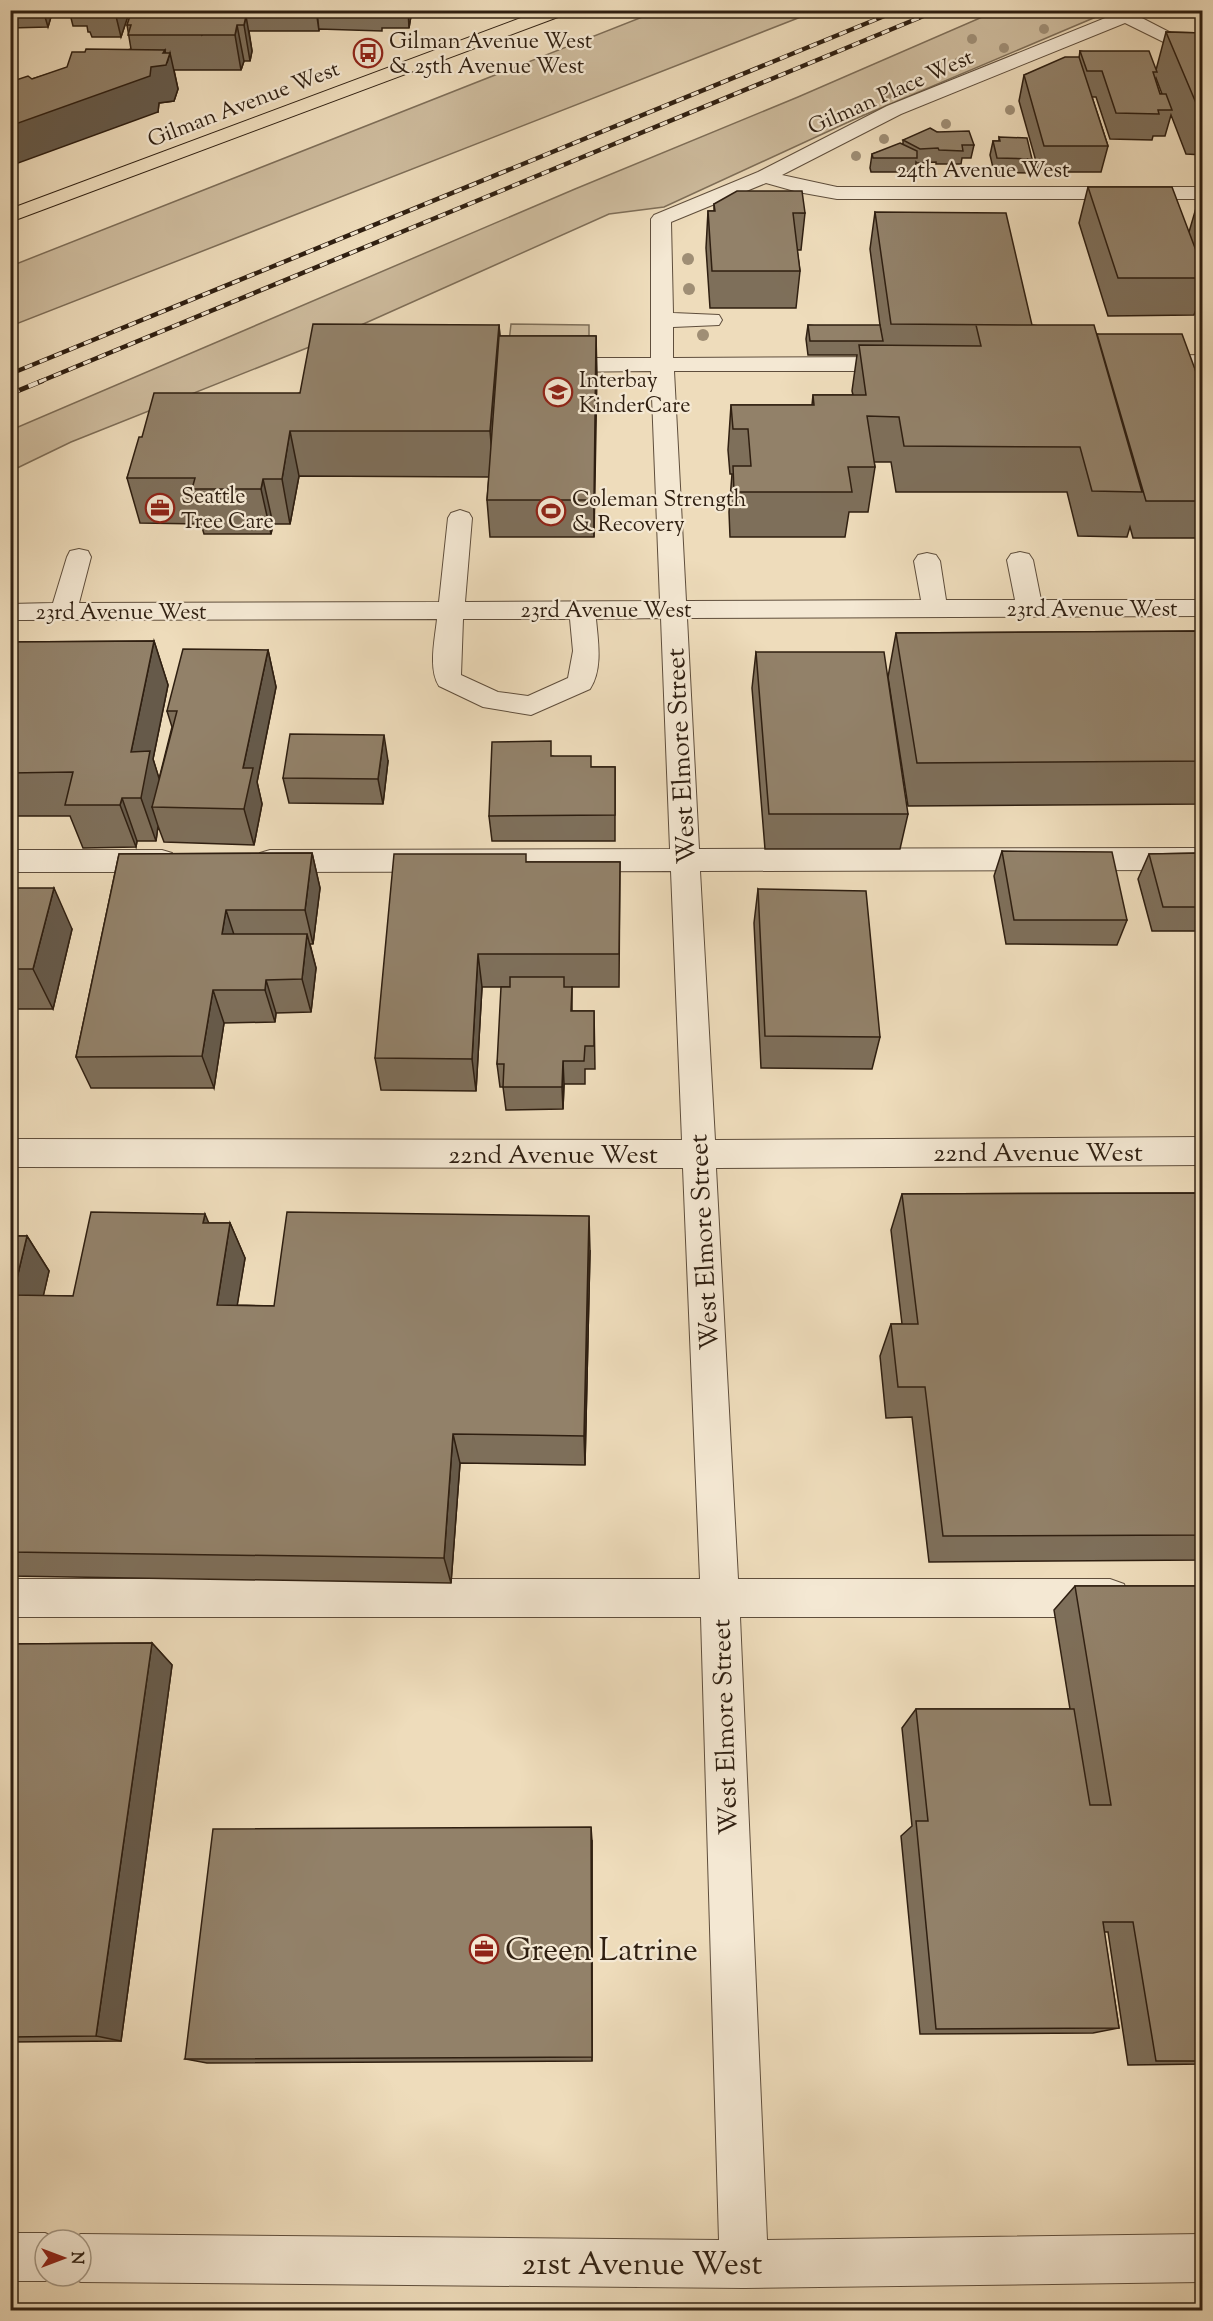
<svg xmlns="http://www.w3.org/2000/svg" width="1213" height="2321" font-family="'Sorts Mill Goudy',serif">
<rect width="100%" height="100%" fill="#eedcbb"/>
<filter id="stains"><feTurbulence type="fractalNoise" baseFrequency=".00333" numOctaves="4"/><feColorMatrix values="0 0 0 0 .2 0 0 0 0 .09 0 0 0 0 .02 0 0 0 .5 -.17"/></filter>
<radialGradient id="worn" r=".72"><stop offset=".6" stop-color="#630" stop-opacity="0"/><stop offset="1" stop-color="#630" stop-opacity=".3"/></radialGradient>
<path fill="#cebc9e" stroke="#7e6e58" stroke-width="1.5" d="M 660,10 L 816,11 L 11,326 L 11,266 Z
M 996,11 L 1110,11 L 855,119 L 664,207 L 609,214 L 332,338 L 71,442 L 11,471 L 11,430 L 575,189 L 798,97 Z
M 511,324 L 589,325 L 589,353 L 508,351 Z"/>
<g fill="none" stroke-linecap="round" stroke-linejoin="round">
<g stroke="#5f4e3c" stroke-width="2">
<path id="minor" d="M 1125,10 L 1151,10 L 1140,17 L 1202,49 L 1202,61 L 1125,23 L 901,114 L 782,175 L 837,187 L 1202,187 L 1202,199 L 837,199 L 798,192 L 766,183 L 671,222 L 673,313 L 719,315 L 722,320 L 719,325 L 673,327 L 673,358 L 901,357 L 909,359 L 912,364 L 909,369 L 901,371 L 674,371 L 686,601 L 921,600 L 914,561 L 918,555 L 927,553 L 936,555 L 940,561 L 946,600 L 1015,600 L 1007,560 L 1011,554 L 1020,552 L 1029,554 L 1033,560 L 1041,600 L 1202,600 L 1202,616 L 687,618 L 699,849 L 1202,848 L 1202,870 L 700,871 L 715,1140 L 1202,1137 L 1202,1165 L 716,1168 L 738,1579 L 1110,1579 L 1124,1584 L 1129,1598 L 1124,1612 L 1110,1617 L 740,1617 L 767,2240 L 1202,2234 L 1202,2282 L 744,2288 L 81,2282 L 67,2276 L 81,2276 L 81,2240 L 67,2240 L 81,2234 L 719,2240 L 701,1617 L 10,1617 L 10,1579 L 700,1579 L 683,1168 L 10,1167 L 10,1139 L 682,1140 L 671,871 L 270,872 L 260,869 L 255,861 L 260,853 L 270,850 L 670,849 L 661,618 L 596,619 C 598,641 603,669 590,689 L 531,715 L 483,707 L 439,686 C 428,669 435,639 437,619 L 10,620 L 10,604 L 53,603 L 67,557 L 70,551 L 79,549 L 88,551 L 91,557 L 79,603 L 439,602 L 448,518 L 451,513 L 460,510 L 469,513 L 472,518 L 465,602 L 660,601 L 651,371 L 553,372 L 545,370 L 542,365 L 545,360 L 553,358 L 651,358 L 651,219 L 654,215 L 758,172 L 887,106 ZM 463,619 L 570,619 L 573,651 L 568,678 L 528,696 L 498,692 L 461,675 Z
M 1202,355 L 1202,369 L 1147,370 L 1139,368 L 1136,363 L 1139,358 L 1147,356 Z
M 10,850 L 162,850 L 172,853 L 177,861 L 172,869 L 162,872 L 10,872 Z
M 10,2233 L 45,2233 L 61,2240 L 45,2240 L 45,2276 L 57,2276 L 45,2281 L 10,2281 Z"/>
</g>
<g stroke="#2f1f11" stroke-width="2">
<path id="major" d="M 542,10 L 569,10 L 566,14 L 10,222 L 10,209 Z"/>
</g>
<use href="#minor" fill="#f4e8d3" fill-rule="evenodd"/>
<use href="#major" fill="#eedcbb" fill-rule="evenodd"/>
<g stroke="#2f1f11" stroke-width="4.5">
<path id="rail-far1" d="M 10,374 L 899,10
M 39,382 L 938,10"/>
</g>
<g stroke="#2f1f11" stroke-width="5">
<path id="rail" d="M 10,394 L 42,381"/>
</g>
<use href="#rail-far1" stroke="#f4e8d3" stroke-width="3" stroke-dasharray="8" stroke-linecap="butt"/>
<use href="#rail" stroke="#f4e8d3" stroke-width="4" stroke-dasharray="10" stroke-linecap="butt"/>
</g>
<g fill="#9f8e75">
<circle cx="1044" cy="29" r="5"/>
<circle cx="972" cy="39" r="5"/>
<circle cx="1004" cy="48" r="5"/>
<circle cx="959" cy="62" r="5"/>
<circle cx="934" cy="69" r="5"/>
<circle cx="919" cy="82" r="5"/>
<circle cx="889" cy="94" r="5"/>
<circle cx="1010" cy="110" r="5"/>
<circle cx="946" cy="124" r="5"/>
<circle cx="884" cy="139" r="5"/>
<circle cx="856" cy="156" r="5"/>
<circle cx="688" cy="259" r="6"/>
<circle cx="689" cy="289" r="6"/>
<circle cx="703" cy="335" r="6"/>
</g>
<path fill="#7e6f5a" stroke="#2f1f11" stroke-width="1.5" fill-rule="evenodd" d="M 10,10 L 53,10 L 48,27 L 10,28 Z
M 69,10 L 130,10 L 121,37 L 92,37 L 90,32 L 88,32 L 87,26 L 73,26 Z
M 132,10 L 426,10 L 426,16 L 411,16 L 409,28 L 382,28 L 382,31 L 319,29 L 319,31 L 249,31 L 252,51 L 250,61 L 244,61 L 241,70 L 174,70 L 178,89 L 174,101 L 159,103 L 158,112 L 32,79 L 131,49 L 127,25 Z
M 1166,32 L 1203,33 L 1203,155 L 1186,154 L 1171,115 L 1165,136 L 1153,136 L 1152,140 L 1110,139 L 1096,97 L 1092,97 L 1108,146 L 1101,172 L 1039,172 L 1019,101 L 1024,75 L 1079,58 L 1080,51 L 1156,70 ZM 1156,78 L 1162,94 L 1160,94 L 1155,80 Z
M 937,132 L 974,145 L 971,158 L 962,158 L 961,164 L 936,164 L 936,162 L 917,163 L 916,162 L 915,172 L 871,172 L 870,168 L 872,154 L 903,144 L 903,140 Z
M 999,137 L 1032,159 L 1029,173 L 994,172 L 990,155 L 993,141 L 999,141 Z
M 1088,187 L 1189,232 L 1196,208 L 1203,209 L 1203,289 L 1194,315 L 1108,316 L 1079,223 Z
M 714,204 L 805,213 L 801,250 L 797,250 L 800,271 L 796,308 L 710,308 L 706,248 L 708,211 L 714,211 Z
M 875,212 L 1032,325 L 1097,334 L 1195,370 L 1198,362 L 1203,362 L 1203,538 L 1133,538 L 1130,527 L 1127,537 L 1078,536 L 1067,492 L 896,492 L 891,462 L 874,462 L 875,467 L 868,512 L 849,512 L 845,537 L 730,537 L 729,512 L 732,474 L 730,474 L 728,450 L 731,405 L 812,405 L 813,395 L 853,395 L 852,391 L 857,355 L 808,355 L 806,339 L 808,325 L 881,333 L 870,249 Z
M 499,325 L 500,336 L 596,336 L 594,537 L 490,537 L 487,500 L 489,477 L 299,476 L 290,524 L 273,524 L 271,534 L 204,534 L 201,524 L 140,523 L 127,478 L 142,437 L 300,393 Z
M 1203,631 L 1203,804 L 908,806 L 888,677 L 896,633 Z
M 154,641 L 168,685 L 153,759 L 159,779 L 172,727 L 167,711 L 268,650 L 276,687 L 257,782 L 262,804 L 254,845 L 164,842 L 158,826 L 156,841 L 137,841 L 136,847 L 83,848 L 70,816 L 10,816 L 10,642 Z
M 756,652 L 908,814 L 900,849 L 765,849 L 752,688 Z
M 552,756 L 591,767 L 615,767 L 615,841 L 492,841 L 489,816 Z
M 388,761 L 383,804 L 289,803 L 283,778 Z
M 1002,851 L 1127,920 L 1117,945 L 1006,944 L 994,876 Z
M 312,853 L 320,888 L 313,944 L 310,944 L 316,968 L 311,1012 L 276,1013 L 275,1022 L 224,1023 L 214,1088 L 91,1088 L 76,1057 L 119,854 Z
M 1203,853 L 1203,931 L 1152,931 L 1138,879 L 1149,854 Z
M 526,862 L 620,862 L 619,987 L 572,987 L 572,1011 L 594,1011 L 595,1069 L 585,1069 L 585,1084 L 564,1084 L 563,1109 L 506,1110 L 503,1087 L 500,1087 L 497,1064 L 510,987 L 482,987 L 476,1091 L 381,1090 L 375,1058 Z
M 10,888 L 72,929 L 53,1009 L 10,1009 Z
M 758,889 L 880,1037 L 872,1069 L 761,1068 L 754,923 Z
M 1203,1193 L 1203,1560 L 929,1562 L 912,1417 L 886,1418 L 880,1356 L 891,1324 L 902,1324 L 891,1230 L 902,1194 Z
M 209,1223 L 230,1223 L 245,1258 L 237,1305 L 274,1306 L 590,1251 L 585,1465 L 460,1463 L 451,1583 L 10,1576 L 10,1236 L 27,1236 L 49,1271 L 43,1296 L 73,1296 Z
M 1075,1586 L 1203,1586 L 1203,2064 L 1128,2065 L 1108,1932 L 1104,1932 L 1119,2028 L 1093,2033 L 920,2034 L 901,1836 L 912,1826 L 902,1728 L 916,1709 L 1070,1709 L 1054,1610 Z
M 152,1643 L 172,1665 L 121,2041 L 10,2042 L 10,1644 Z
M 592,1841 L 592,2061 L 207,2063 L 185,2059 Z"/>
<path fill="#665a4a" stroke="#2f1f11" stroke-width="1.5" d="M 43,10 L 53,10 L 48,27 Z
M 116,10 L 130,10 L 121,37 L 115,12 Z
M 198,10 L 204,10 L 208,29 L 202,35 Z
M 316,10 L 317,10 L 319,31 Z
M 408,10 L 411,10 L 411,16 L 409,28 Z
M 246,16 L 252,51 L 250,61 L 244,25 Z
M 237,25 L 244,61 L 241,70 L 235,35 Z
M 165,50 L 167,63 L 170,53 L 178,89 L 174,101 L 159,103 L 158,112 L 10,166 L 10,126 L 163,53 Z
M 499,325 L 502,370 L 494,477 L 490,431 Z
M 596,336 L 597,374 L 594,537 L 594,500 Z
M 290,431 L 299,476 L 290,524 L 282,479 Z
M 263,479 L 273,524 L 271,534 L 261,489 Z
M 154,641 L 168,685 L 153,759 L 164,794 L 152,807 L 158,826 L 156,841 L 141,798 L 131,752 Z
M 268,650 L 276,687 L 257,782 L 262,804 L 254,845 L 244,809 L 243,768 Z
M 384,735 L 388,761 L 383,804 L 378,779 Z
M 122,798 L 137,841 L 136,847 L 120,805 Z
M 312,853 L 320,888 L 313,944 L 305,910 Z
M 54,888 L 72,929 L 53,1009 L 33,969 Z
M 226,910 L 237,944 L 222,934 Z
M 307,934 L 316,968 L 311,1012 L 302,979 Z
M 478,954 L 482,987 L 476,1091 L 472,1059 Z
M 266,980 L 276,1013 L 275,1022 L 265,990 Z
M 213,990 L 224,1023 L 214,1088 L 202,1056 Z
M 563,1061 L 564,1084 L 563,1109 L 562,1087 Z
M 205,1214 L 220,1249 L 203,1223 Z
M 589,1216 L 590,1251 L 585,1465 L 584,1436 Z
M 230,1223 L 245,1258 L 232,1337 L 217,1305 Z
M 27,1236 L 49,1271 L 36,1328 L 13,1295 Z
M 453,1434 L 460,1463 L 451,1583 L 444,1558 Z
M 152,1643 L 172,1665 L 121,2041 L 96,2036 Z
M 591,1827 L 592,1841 L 592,2061 L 592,2057 Z"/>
<path fill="#928169" stroke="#2f1f11" stroke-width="1.5" d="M 86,10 L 116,10 L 115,12 L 85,12 Z
M 132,10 L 191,10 L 190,14 L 246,16 L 244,25 L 237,25 L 235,35 L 128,35 L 131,25 L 127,25 Z
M 1166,32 L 1203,33 L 1203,110 L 1199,110 Z
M 86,49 L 165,50 L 163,53 L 170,53 L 166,65 L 151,67 L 150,76 L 10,126 L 10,82 L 28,76 L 32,79 L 67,67 L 72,52 L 85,52 Z
M 1080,51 L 1149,51 L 1157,72 L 1153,72 L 1160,94 L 1166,94 L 1172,110 L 1158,110 L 1159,114 L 1116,113 L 1102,71 L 1087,71 Z
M 1065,57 L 1079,57 L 1108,146 L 1044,146 L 1024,75 Z
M 930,128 L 937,132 L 969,131 L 974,145 L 962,145 L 963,151 L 939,150 L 938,148 L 920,149 L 903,140 Z
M 999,137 L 1027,138 L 1032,159 L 997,158 L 993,141 L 1000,141 Z
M 900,143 L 917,151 L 917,158 L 873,158 L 872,154 Z
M 1088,187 L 1172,187 L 1203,269 L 1203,278 L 1118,278 Z
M 737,191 L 802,191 L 805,213 L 793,213 L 800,271 L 712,271 L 708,211 L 715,211 L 714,204 Z
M 1196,208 L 1203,209 L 1203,228 Z
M 875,212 L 1006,213 L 1032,325 L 891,324 Z
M 313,324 L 499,325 L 490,431 L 290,431 L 282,479 L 263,479 L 261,489 L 192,489 L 195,478 L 127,478 L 139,437 L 142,437 L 154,393 L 300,393 Z
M 808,325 L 880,325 L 883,341 L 810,341 Z
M 976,325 L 1094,325 L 1142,492 L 1092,491 L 1080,447 L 904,446 L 899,417 L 867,416 L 875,467 L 848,467 L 852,492 L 734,492 L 733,466 L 751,466 L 748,429 L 733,429 L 731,405 L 814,405 L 813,395 L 866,395 L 859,345 L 981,346 Z
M 1097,334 L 1182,334 L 1203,391 L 1203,501 L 1146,501 Z
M 499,336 L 596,336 L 594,500 L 487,500 Z
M 1198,362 L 1203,362 L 1203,374 Z
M 1203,631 L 1203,761 L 917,763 L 896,633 Z
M 154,641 L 131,752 L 150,751 L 141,798 L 122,798 L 120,805 L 65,805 L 73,772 L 10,773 L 10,642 Z
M 183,649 L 268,650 L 243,768 L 253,768 L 244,809 L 152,807 L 177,711 L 167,711 Z
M 756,652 L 884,652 L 908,814 L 769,814 Z
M 290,734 L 384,735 L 378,779 L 283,778 Z
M 551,741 L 551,756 L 591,756 L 591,767 L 615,767 L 615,815 L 489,816 L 492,742 Z
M 1002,851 L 1112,852 L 1127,920 L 1014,920 Z
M 312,853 L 305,910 L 226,910 L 222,934 L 307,934 L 302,979 L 266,980 L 265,990 L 213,990 L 202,1056 L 76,1057 L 119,854 Z
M 1203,853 L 1203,907 L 1163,907 L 1149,854 Z
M 394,854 L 526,854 L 526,862 L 620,862 L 619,954 L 478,954 L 472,1059 L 375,1058 Z
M 10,888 L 54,888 L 33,969 L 10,969 Z
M 758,889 L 866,891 L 880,1037 L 765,1036 Z
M 510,977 L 564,977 L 564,987 L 572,987 L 571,1011 L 594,1011 L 594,1046 L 585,1046 L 584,1061 L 563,1061 L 562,1087 L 503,1087 L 504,1064 L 497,1064 L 501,987 L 510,987 Z
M 1203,1193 L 1203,1535 L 943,1536 L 925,1387 L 898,1387 L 891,1324 L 918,1324 L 902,1194 Z
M 91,1212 L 205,1214 L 203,1223 L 230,1223 L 217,1305 L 274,1306 L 287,1212 L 589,1216 L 584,1436 L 453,1434 L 444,1558 L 10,1552 L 10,1236 L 27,1236 L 13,1295 L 73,1296 Z
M 1075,1586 L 1203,1586 L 1203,2061 L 1156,2061 L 1133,1922 L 1103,1922 L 1119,2028 L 936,2029 L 916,1821 L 928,1821 L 916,1709 L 1074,1709 L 1090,1805 L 1111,1805 Z
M 152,1643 L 96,2036 L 10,2037 L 10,1644 Z
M 591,1827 L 592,2057 L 185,2059 L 213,1829 Z"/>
<defs>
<g id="bus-ring" transform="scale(1.5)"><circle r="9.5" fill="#f4e8d3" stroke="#8f2418" stroke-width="1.5"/><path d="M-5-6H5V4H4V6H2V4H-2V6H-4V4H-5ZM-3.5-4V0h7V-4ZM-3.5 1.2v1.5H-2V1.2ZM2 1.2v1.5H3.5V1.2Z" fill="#8f2418"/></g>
<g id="school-ring" transform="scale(1.5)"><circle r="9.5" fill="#f4e8d3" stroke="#8f2418" stroke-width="1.5"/><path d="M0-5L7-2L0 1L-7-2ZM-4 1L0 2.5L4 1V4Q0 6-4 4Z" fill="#8f2418"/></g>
<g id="office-ring" transform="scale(1.5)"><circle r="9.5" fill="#f4e8d3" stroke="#8f2418" stroke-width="1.5"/><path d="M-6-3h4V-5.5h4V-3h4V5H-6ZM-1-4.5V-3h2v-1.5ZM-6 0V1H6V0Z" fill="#8f2418"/></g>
<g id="stadium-ring" transform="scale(1.5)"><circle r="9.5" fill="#f4e8d3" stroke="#8f2418" stroke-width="1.5"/><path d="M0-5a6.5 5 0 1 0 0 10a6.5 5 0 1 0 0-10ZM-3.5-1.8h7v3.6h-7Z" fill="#8f2418"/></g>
</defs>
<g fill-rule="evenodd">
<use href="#bus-ring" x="368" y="53"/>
<use href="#school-ring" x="558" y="392"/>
<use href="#office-ring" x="160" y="508"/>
<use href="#stadium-ring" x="551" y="511"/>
<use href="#office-ring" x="484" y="1949"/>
</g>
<g text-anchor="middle" stroke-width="4.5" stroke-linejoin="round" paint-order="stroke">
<g font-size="22" fill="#2f1f11" stroke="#f4e8d3" text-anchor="start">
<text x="389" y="48">Gilman Avenue West<tspan x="389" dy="25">&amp; 25th Avenue West</tspan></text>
<text x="579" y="387">Interbay<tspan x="579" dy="25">KinderCare</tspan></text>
<text x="181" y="503">Seattle<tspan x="181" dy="25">Tree Care</tspan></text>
<text x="572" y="506">Coleman Strength<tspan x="572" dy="25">&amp; Recovery</tspan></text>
</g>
<g font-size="22" fill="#2f1f11" stroke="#f4e8d3">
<text transform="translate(890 91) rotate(-24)" y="8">Gilman Place West</text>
<text transform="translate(243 103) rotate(-21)" y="8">Gilman Avenue West</text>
<text x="983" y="177">24th Avenue West</text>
<text x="1092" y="616">23rd Avenue West</text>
<text x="606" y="617">23rd Avenue West</text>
<text x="121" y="619">23rd Avenue West</text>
</g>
<g font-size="26" fill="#2f1f11" stroke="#f4e8d3">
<text transform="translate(680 756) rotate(-93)" y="9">West Elmore Street</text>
<text x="1038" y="1161">22nd Avenue West</text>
<text x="553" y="1163">22nd Avenue West</text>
<text transform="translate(703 1242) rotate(-93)" y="9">West Elmore Street</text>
<text transform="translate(724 1727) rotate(-92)" y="9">West Elmore Street</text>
</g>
<g font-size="32" fill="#2f1f11" stroke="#f4e8d3" text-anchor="start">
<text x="505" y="1960">Green Latrine</text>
</g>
<g font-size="32" fill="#2f1f11" stroke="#f4e8d3">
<text x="642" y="2274">21st Avenue West</text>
</g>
</g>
<rect width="1213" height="2321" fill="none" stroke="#eedcbb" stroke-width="36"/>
<rect x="12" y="12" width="1189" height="2297" fill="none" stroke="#2f1f11" stroke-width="3"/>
<rect x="18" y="18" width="1177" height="2285" fill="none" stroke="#2f1f11" stroke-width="1.5"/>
<g transform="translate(63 2258) rotate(90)"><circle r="28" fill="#f4e8d3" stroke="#a59885" stroke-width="1.5"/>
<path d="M0-4.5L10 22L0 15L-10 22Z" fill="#8f2418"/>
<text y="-9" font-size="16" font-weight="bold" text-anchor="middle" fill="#2f1f11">N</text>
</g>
<rect width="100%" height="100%" filter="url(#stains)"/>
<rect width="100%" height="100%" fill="url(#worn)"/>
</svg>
